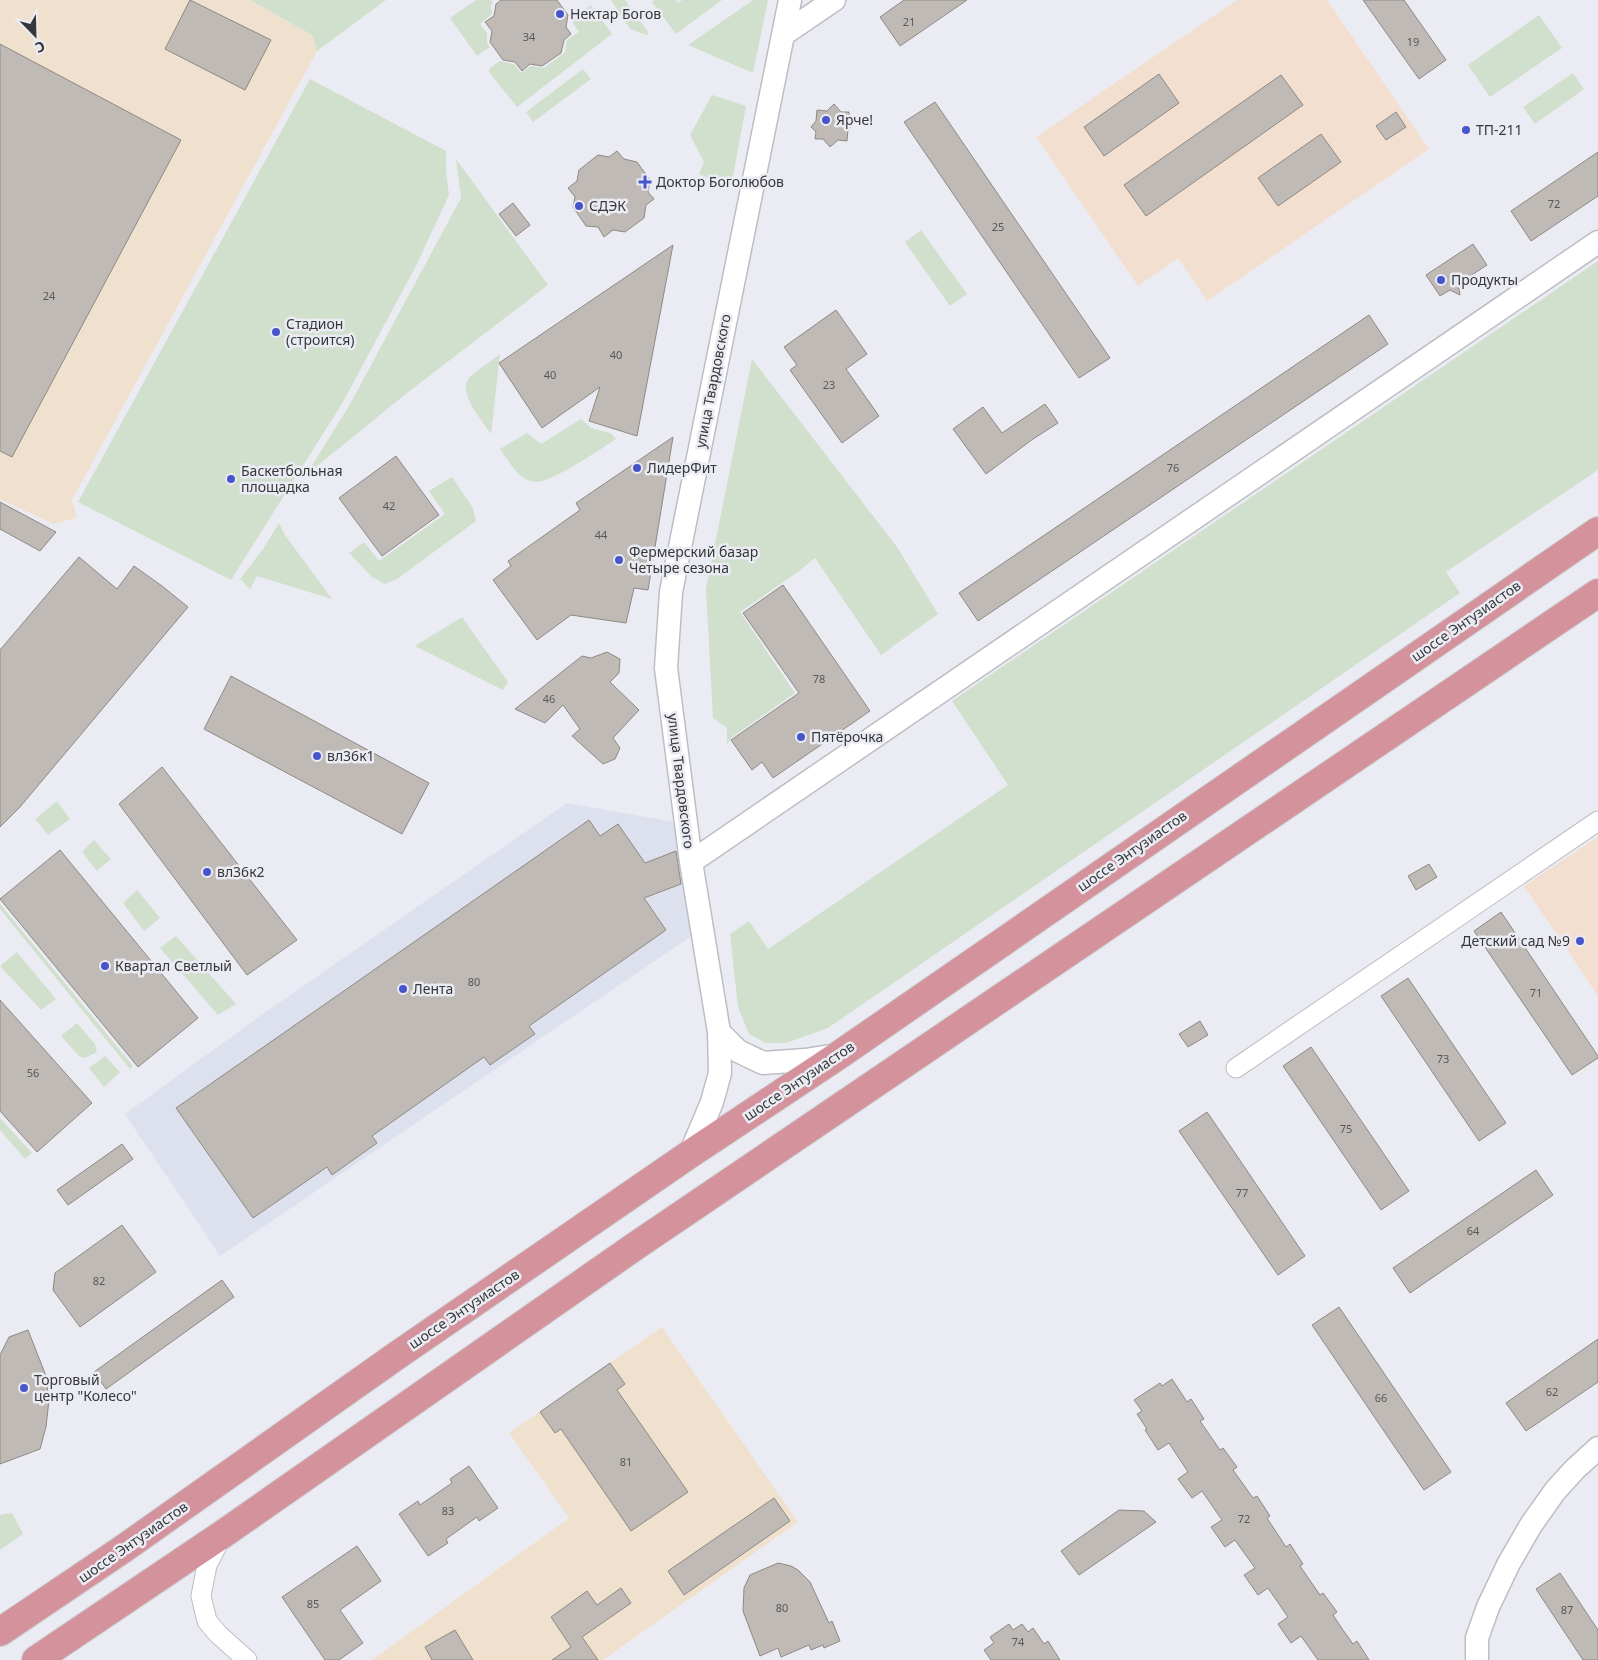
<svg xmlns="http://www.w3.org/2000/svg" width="1598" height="1660" font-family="'Noto Sans',sans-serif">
<rect width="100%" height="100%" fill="#ebecf3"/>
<path fill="#dde0ed" d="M 567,803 L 674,822 L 690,869 L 699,931 L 220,1256 L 125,1114 L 260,1016 Z"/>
<path fill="#efe1ce" d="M 0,0 L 250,0 L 312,35 L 317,51 L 72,500 L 77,518 L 53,524 L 0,499 Z
M 662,1327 L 798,1522 L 603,1660 L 372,1660 L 569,1518 L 509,1433 Z"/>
<path fill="#f2dfcf" d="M 1237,0 L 1327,0 L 1429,149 L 1207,301 L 1178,258 L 1138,286 L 1036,137 Z
M 1598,837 L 1598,996 L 1524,886 Z"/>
<path fill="#d1dfcd" d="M 250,0 L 386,0 L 317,51 L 312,35 Z
M 476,0 L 491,0 L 493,3 L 491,5 L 492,14 L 480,24 L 487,33 L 487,42 L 490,47 L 477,56 L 450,18 Z
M 611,0 L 625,0 L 649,33 L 647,35 L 630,29 Z
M 655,0 L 676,0 L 678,3 L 682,0 L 722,0 L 676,34 L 652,2 Z
M 753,0 L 768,0 L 753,73 L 688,45 Z
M 591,5 L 612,34 L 517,107 L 489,72 L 490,68 L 500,61 L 514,64 L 521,73 L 531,66 L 544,68 L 565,52 L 567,40 L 579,32 L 571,20 Z
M 1539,15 L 1562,48 L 1490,97 L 1468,65 Z
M 583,69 L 591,79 L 533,122 L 526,112 Z
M 1573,73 L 1584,89 L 1535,124 L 1523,107 Z
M 310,79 L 446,151 L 446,172 L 449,195 L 418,262 L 343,402 L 231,580 L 78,502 Z
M 712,95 L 746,106 L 731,187 L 699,174 L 704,162 L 690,135 Z
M 456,159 L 548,285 L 407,393 L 306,475 L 349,406 L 461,198 Z
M 921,230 L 967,294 L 950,306 L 905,242 Z
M 1598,261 L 1598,470 L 1446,572 L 1460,593 L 828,1028 L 786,1043 L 766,1043 L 749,1034 L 738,1007 L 730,934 L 749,921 L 768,949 L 1008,785 L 952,701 Z
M 500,354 L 491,434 C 483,421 457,394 469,378 C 474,372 493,360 500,354 Z
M 752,359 L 897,547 L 938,614 L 881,655 L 815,558 L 798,572 L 740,612 L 795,693 L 731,738 L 727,744 L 727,728 L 713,718 L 706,589 Z
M 581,419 L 591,428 L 610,433 L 616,439 C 602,448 550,484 535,482 C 519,481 508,460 500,449 L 527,433 L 541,444 Z
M 452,477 L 473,508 L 476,521 L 397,579 L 385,584 L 372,577 L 349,553 L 364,542 L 379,561 L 445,514 L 429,491 Z
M 279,523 L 285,535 L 332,599 L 257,576 L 250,589 L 240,579 L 263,549 Z
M 462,617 L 508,682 L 503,690 L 415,646 Z
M 57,801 L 70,819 L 48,835 L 35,819 Z
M 94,840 L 111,859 L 97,871 L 82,852 Z
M 137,890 L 160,918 L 144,931 L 123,903 Z
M 0,904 L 133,1066 L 130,1069 L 0,909 Z
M 176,936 L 236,1004 L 218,1015 L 160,948 Z
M 17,952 L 56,999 L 41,1010 L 0,966 Z
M 77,1023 L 95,1044 L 97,1052 L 85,1058 L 79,1056 L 61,1036 Z
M 105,1056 L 120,1072 L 104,1087 L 89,1068 Z
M 0,1118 L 32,1153 L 25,1159 L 0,1130 Z
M 12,1513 L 23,1534 L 0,1550 L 0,1515 Z"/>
<path fill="#bfbab5" stroke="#8e8984" d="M 190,0 L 271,40 L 245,90 L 165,49 Z
M 501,0 L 557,0 L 568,15 L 566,27 L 571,34 L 564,40 L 561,53 L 542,66 L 530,64 L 522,71 L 515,62 L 503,60 L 490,42 L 492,31 L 485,22 L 494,16 L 496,4 Z
M 904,0 L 967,0 L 900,46 L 880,17 Z
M 1363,0 L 1404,0 L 1446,60 L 1419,79 Z
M 0,44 L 181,140 L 12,457 L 0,451 Z
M 1159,74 L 1179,103 L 1104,156 L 1084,127 Z
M 1281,75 L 1303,105 L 1146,216 L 1124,185 Z
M 935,102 L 1110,358 L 1079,378 L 904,122 Z
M 834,104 L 841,112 L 849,112 L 849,119 L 854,124 L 848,130 L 847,141 L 838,140 L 830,147 L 823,139 L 815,139 L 816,132 L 811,127 L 816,121 L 817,110 L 827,111 Z
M 1396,112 L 1406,127 L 1386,140 L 1376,126 Z
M 1321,134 L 1341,162 L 1278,206 L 1258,178 Z
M 617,151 L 624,159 L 637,162 L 650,180 L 648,192 L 654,199 L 646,205 L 644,218 L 625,232 L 613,230 L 604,237 L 598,227 L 586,226 L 573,207 L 575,197 L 568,188 L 577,181 L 579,170 L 598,155 L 609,157 Z
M 1598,152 L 1598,196 L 1531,241 L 1511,211 Z
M 513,203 L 530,225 L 516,236 L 499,214 Z
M 1473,244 L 1487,265 L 1458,284 L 1460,295 L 1450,290 L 1440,296 L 1426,275 Z
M 673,245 L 637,436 L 589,421 L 600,387 L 542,428 L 499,363 Z
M 836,310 L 867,354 L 846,369 L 879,416 L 842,443 L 790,370 L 797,365 L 784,347 Z
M 1369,315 L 1388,344 L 978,621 L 959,593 Z
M 1045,404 L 1058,423 L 1033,439 L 986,474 L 953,429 L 983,407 L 1002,433 Z
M 673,437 L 648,590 L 634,588 L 626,623 L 571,615 L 537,640 L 493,580 L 511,566 L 508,561 L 580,510 L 576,503 Z
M 396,456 L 439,515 L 382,556 L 339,498 Z
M 0,502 L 56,532 L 40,551 L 0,529 Z
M 79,557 L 117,589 L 134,566 L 162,586 L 188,607 L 20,807 L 0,827 L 0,650 Z
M 783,585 L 870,711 L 773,778 L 762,762 L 752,770 L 731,740 L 799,693 L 743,613 Z
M 607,652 L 620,659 L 619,673 L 610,682 L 639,710 L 613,738 L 620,748 L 615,759 L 603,764 L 572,736 L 580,729 L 563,705 L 545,723 L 515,709 L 582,656 L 591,658 Z
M 231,676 L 429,783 L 402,834 L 204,729 Z
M 162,767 L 297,940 L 247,975 L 119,804 Z
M 589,820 L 600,836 L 618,824 L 645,863 L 676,851 L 681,884 L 644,898 L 666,930 L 529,1026 L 535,1034 L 490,1065 L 484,1057 L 372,1136 L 377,1143 L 332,1175 L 327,1167 L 253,1218 L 176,1108 Z
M 60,850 L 198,1018 L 138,1067 L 0,899 Z
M 1429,864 L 1437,877 L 1416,890 L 1408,876 Z
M 1501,912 L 1598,1056 L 1598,1058 L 1572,1075 L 1474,931 Z
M 1408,978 L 1506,1123 L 1479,1141 L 1381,996 Z
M 0,1000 L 92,1103 L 37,1152 L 0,1111 Z
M 1200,1021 L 1208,1035 L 1188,1047 L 1179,1034 Z
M 1311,1047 L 1409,1191 L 1381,1210 L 1283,1066 Z
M 1207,1112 L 1305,1256 L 1278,1275 L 1179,1131 Z
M 122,1144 L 133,1159 L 68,1205 L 57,1190 Z
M 1536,1170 L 1553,1195 L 1410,1293 L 1393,1268 Z
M 122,1225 L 156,1272 L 80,1327 L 53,1290 L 55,1273 Z
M 222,1280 L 234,1297 L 106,1389 L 94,1372 Z
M 1339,1307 L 1451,1472 L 1424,1490 L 1312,1325 Z
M 28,1330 L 46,1376 L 49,1400 L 46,1427 L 40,1449 L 0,1464 L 0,1355 L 9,1337 Z
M 1598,1339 L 1598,1382 L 1526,1431 L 1506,1403 Z
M 610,1363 L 625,1384 L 617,1390 L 688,1492 L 631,1531 L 561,1429 L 555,1433 L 540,1412 Z
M 1172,1379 L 1187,1402 L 1191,1399 L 1204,1419 L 1200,1421 L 1220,1450 L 1223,1448 L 1237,1467 L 1233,1470 L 1253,1498 L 1257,1496 L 1270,1516 L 1267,1518 L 1286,1547 L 1290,1544 L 1303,1564 L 1300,1566 L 1320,1595 L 1323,1593 L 1337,1612 L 1333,1615 L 1343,1630 L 1353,1644 L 1357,1641 L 1369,1660 L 1318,1660 L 1301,1636 L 1291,1643 L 1278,1624 L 1288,1617 L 1268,1588 L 1258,1595 L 1244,1575 L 1255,1568 L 1235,1540 L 1225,1547 L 1211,1527 L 1222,1520 L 1202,1491 L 1192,1498 L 1178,1479 L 1188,1472 L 1169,1443 L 1158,1450 L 1145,1430 L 1147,1429 L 1137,1414 L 1142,1411 L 1134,1400 L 1160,1383 L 1162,1386 Z
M 469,1466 L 498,1508 L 479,1521 L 477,1517 L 446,1539 L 448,1543 L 428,1556 L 399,1514 L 418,1501 L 420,1505 L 452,1483 L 450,1479 Z
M 774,1498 L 790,1521 L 684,1595 L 668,1571 Z
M 1119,1510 L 1144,1511 L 1156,1522 L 1079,1575 L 1061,1551 Z
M 357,1546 L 381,1581 L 340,1610 L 363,1643 L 339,1660 L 325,1660 L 282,1597 Z
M 778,1563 L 791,1566 L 798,1570 L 810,1582 L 829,1623 L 832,1621 L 840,1641 L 824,1648 L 823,1645 L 811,1650 L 809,1645 L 781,1657 L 778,1648 L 760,1656 L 743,1611 L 744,1588 L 750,1575 Z
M 1560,1573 L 1598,1630 L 1598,1660 L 1583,1660 L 1536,1589 Z
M 621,1588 L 631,1603 L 582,1637 L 598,1660 L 552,1660 L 571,1647 L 551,1617 L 587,1591 L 597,1605 Z
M 1009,1624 L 1013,1630 L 1022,1624 L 1028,1632 L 1033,1628 L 1044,1644 L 1048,1641 L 1060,1660 L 991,1660 L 984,1650 L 994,1643 L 990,1637 Z
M 455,1630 L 473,1660 L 432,1660 L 425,1647 Z"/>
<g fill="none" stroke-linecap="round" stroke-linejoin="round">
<g stroke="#bdbec5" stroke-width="21">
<path id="minor" d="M 1236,1068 L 1598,821
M 221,1538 L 207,1565 L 201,1596 L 207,1621 L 218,1634 L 247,1660"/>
</g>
<g stroke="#bdbec5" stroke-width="25">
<path id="tertiary" d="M 784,34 L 834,0
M 691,862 L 1598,242
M 719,1032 L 738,1051 L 763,1063 L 805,1060 L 837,1055
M 690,1154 L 712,1102 L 720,1073 L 719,1032 L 691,862 L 666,668 L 671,592 L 790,0
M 1477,1660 L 1477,1638 L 1488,1607 L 1509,1563 L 1531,1525 L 1555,1491 L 1575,1469 L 1598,1448"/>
</g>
<g stroke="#cbcbcc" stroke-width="30">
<path id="trunk" d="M 0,1632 L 123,1549 L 399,1354 L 690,1154 L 839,1055 L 1598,531
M 36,1660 L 223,1534 L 634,1247 L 1598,593"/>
</g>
<use href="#minor" stroke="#fff" stroke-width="19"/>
<use href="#tertiary" stroke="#fff" stroke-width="22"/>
<use href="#trunk" stroke="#d4929c" stroke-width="28"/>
</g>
<g fill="#4655ca" stroke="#ebecf3" stroke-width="2">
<circle cx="560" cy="14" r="5"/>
<circle cx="826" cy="120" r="5"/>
<circle cx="1466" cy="130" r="5"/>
<path d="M642.5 174.5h5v5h5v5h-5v5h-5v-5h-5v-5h5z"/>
<circle cx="579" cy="206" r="5"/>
<circle cx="1441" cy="280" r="5"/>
<circle cx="276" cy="332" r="5"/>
<circle cx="637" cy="468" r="5"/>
<circle cx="231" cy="479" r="5"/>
<circle cx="619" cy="560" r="5"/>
<circle cx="801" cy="737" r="5"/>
<circle cx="317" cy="756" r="5"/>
<circle cx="207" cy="872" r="5"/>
<circle cx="1580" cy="941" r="5"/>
<circle cx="105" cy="966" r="5"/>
<circle cx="403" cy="989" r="5"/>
<circle cx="24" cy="1388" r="5"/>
</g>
<g text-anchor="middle" stroke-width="5" stroke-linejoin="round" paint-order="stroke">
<g font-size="11" fill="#585858">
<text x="909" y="26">21</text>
<text x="529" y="41">34</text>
<text x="1413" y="46">19</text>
<text x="1554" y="208">72</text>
<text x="998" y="231">25</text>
<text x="49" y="300">24</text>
<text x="616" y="359">40</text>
<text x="550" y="379">40</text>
<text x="829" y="389">23</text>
<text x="1173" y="472">76</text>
<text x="389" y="510">42</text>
<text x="601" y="539">44</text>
<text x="819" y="683">78</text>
<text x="549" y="703">46</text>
<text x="474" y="986">80</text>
<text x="1536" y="997">71</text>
<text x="1443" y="1063">73</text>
<text x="33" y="1077">56</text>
<text x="1346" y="1133">75</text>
<text x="1242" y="1197">77</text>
<text x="1473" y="1235">64</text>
<text x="99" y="1285">82</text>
<text x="1552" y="1396">62</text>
<text x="1381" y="1402">66</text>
<text x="626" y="1466">81</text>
<text x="448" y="1515">83</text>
<text x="1244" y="1523">72</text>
<text x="313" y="1608">85</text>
<text x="782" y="1612">80</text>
<text x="1567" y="1614">87</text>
<text x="1018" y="1646">74</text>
</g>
<g font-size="14" fill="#363739" stroke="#ebecf3" text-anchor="start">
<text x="570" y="19">Нектар Богов</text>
<text x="836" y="125">Ярче!</text>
<text x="1476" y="135">ТП-211</text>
<text x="656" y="187">Доктор Боголюбов</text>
<text x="589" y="211">СДЭК</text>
<text x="1451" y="285">Продукты</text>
<text x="286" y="329">Стадион<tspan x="286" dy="16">(строится)</tspan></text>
<text x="647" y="473">ЛидерФит</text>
<text x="241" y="476">Баскетбольная<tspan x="241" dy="16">площадка</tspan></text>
<text x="629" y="557">Фермерский базар<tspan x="629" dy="16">Четыре сезона</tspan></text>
<text x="811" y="742">Пятёрочка</text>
<text x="327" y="761">вл36к1</text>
<text x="217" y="877">вл36к2</text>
<text x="1570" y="946" text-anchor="end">Детский сад №9</text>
<text x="115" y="971">Квартал Светлый</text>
<text x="413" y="994">Лента</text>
<text x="34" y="1385">Торговый<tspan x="34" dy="16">центр "Колесо"</tspan></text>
</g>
<g font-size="14" fill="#363739" stroke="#ebecf3">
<text transform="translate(713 381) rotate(-79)" y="5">улица Твардовского</text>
<text transform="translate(1466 621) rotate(-35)" y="5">шоссе Энтузиастов</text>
<text transform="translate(681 781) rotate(83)" y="5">улица Твардовского</text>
<text transform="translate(1132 851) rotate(-35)" y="5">шоссе Энтузиастов</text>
<text transform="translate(799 1081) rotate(-34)" y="5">шоссе Энтузиастов</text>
<text transform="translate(464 1309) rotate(-34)" y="5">шоссе Энтузиастов</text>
<text transform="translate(133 1542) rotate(-35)" y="5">шоссе Энтузиастов</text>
</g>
</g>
<g transform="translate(35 35) rotate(157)" stroke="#ebecf3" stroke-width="4" paint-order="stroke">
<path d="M0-4L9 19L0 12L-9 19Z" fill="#363739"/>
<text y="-8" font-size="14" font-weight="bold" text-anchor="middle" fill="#363739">С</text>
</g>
</svg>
